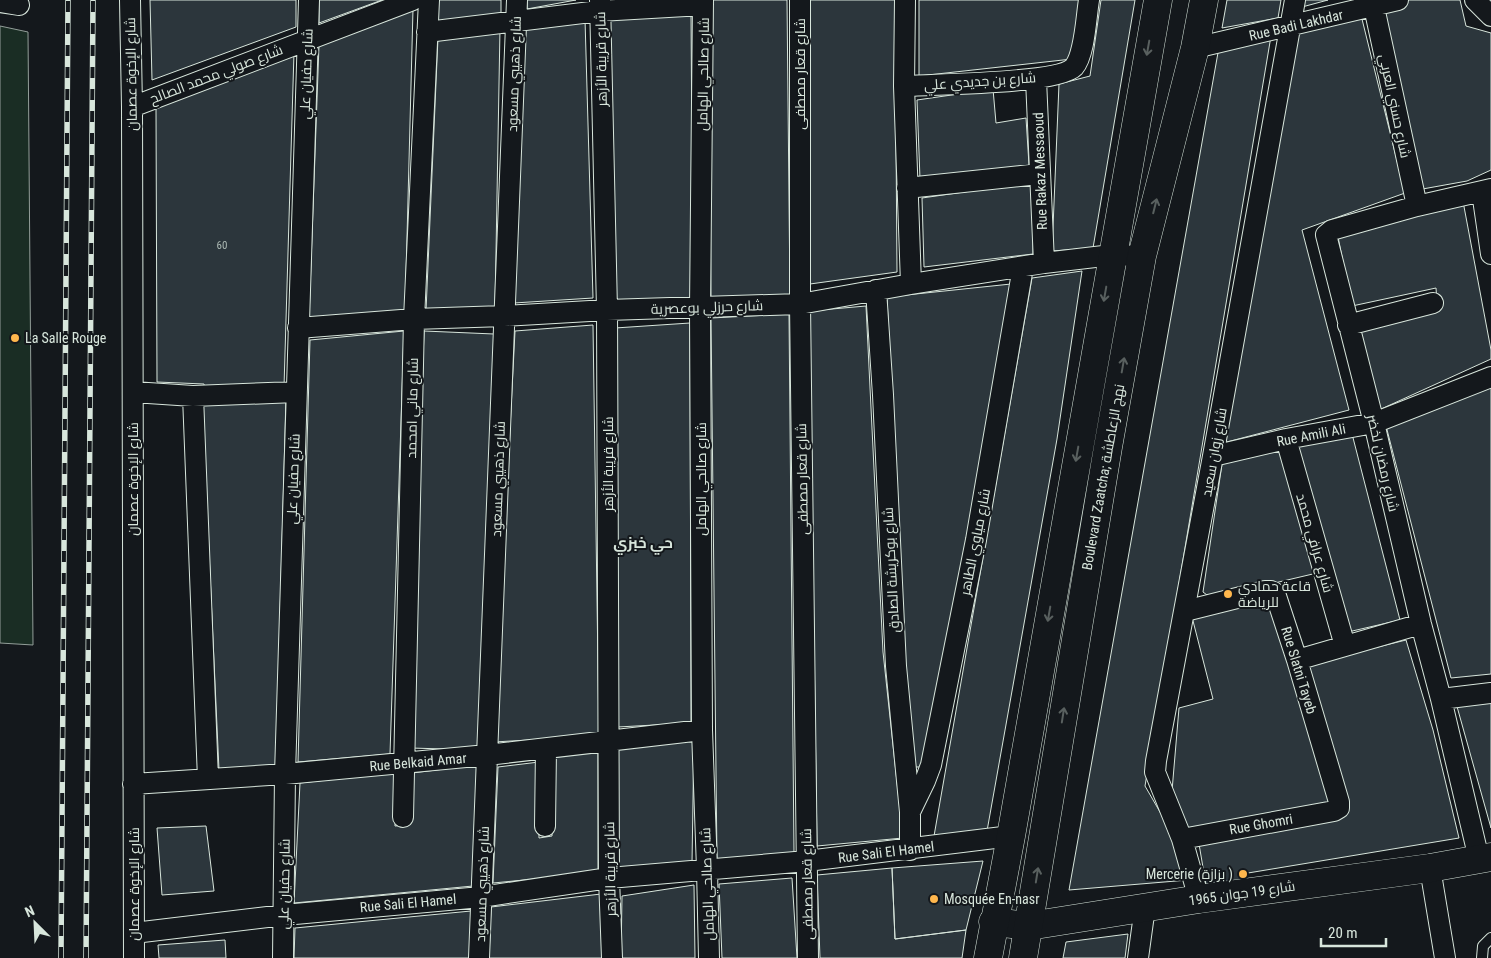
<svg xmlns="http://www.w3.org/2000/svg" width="1491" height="958" font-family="'Roboto Condensed',Cairo,sans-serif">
<rect width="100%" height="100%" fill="#14181c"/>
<path fill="#1a2d24" stroke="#939e99" d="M 0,26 L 28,32 L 33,645 L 0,643 Z"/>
<path fill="#2c363c" stroke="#d8e6dc" d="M 150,0 L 296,0 L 296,27 L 152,80 Z
M 319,0 L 382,0 L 319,23 Z
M 440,0 L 501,0 L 501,13 L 436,26 L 436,2 Z
M 527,0 L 576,0 L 527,9 Z
M 709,0 L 787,0 L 790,298 L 711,301 Z
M 810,0 L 895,0 L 897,272 L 810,284 Z
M 919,0 L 1080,0 L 1072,59 L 919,76 Z
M 1101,0 L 1135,0 L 1093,248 L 1052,251 L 1059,84 L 1090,76 Z
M 1227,0 L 1281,0 L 1278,18 L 1222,28 Z
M 1303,0 L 1328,0 L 1302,7 Z
M 1402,0 L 1460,0 L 1466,26 L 1491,33 L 1491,170 L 1467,181 L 1417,190 L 1378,8 Z
M 413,9 L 405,314 L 309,318 L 319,45 Z
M 1360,11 L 1405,193 L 1302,230 L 1349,410 L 1223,443 L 1298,29 Z
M 691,13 L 693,298 L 616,300 L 607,17 Z
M 585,19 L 593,298 L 514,303 L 523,24 Z
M 500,28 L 495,309 L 426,311 L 438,37 Z
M 1271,36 L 1145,786 L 1175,838 L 1188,880 L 1069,890 L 1219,47 Z
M 294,52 L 284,387 L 205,390 L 204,384 L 157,382 L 156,107 Z
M 993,89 L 996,123 L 1026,118 L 1029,165 L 920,179 L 917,100 Z
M 1034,182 L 1033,254 L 924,267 L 922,198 Z
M 1462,196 L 1491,350 L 1491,359 L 1379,410 L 1359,323 L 1437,303 L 1436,288 L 1352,306 L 1337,232 Z
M 1082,271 L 1057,439 L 987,831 L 934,836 L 1032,278 Z
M 1011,284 L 975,495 L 921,767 L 909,767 L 887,297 Z
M 866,306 L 883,652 L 903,838 L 817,846 L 809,311 Z
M 789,314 L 794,853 L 717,862 L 711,318 Z
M 690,323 L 691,723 L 618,727 L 615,328 Z
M 593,325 L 599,736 L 494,742 L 515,331 Z
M 404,331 L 390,754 L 298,762 L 310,340 Z
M 424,331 L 494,334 L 481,750 L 410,748 Z
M 1491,381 L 1491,674 L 1451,678 L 1385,422 Z
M 286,396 L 276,765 L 219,770 L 202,400 Z
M 1351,430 L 1400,620 L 1348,632 L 1295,444 Z
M 1281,448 L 1317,573 L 1211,598 L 1203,592 L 1222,464 Z
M 1271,598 L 1332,802 L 1188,829 L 1172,791 L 1179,708 L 1213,699 L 1192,617 Z
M 1406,640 L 1433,730 L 1459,838 L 1242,874 L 1244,882 L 1206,885 L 1199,844 L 1345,815 L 1305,665 Z
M 1491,698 L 1491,828 L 1456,703 Z
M 694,739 L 692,863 L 619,867 L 617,750 Z
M 598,751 L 598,873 L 493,883 L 498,767 L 539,762 L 539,838 L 552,836 L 552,756 Z
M 477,765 L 473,886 L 294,903 L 300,783 L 396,772 L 395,826 L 407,825 L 412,773 Z
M 206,826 L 214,891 L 162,895 L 157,828 Z
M 983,861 L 966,930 L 895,939 L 892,868 Z
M 892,868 L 895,939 L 966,930 L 962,958 L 820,958 L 817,875 Z
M 792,878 L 797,958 L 722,958 L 719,884 Z
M 694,885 L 695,958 L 621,958 L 622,896 Z
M 601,894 L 604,958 L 489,958 L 491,907 Z
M 471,911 L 470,958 L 294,958 L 295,928 Z
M 1128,934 L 1125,958 L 1063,958 L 1066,942 Z
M 225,940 L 226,958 L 159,958 L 158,945 Z"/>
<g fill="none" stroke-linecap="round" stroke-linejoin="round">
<g stroke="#d8e6dc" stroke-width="12">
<path id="lane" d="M 1482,958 L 1483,946 L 1491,938"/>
</g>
<g stroke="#d8e6dc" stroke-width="22">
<path id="street" d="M 130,0 L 132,107 L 134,958
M 600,0 L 607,310 L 609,878 L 612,958
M 703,0 L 700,308 L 702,730 L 707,869 L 709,958
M 800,0 L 800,304 L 808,958
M 905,0 L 904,86 L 911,284
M 1475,0 L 1491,16
M 0,2 L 19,5
M 1374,7 L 1417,206
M 427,32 L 599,11 L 703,5
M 1195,48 L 1398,0
M 1036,79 L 1044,263
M 904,86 C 933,84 1058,84 1074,67 C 1085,54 1086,17 1089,0
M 132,107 L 413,0
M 907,188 L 1039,174
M 1482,192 L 1491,254
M 876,290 L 883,395 L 896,666 L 910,812 L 910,850
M 1348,325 L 1433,303
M 298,328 L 414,319 L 504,316 L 607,310 L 800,304 L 911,284 L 1044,263 L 1112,255 L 1142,256
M 133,392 L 193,396 L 296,392
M 193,396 L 208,779
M 1286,439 L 1345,646
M 1213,456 L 1286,439 L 1374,423 L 1491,377
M 1297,660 L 1421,624
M 1441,699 L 1491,693
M 133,784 L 285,774 L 487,755 L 702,730
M 910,812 L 925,781 L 931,765 L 976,540 L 1023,267
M 403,817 L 414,319 L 429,0
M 545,826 L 546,749
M 1182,839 L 1334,811 L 1339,808 L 1339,802 L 1297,660 L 1275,593 L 1271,591 L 1265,591 L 1185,611
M 1479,859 L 1441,699 L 1421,624 L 1374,423 L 1326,235 L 1332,230 L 1417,206 L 1491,189
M 1430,868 L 1445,958
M 1199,899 L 1182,839 L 1155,772 L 1156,761 L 1213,456 L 1295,0
M 134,933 L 284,915 L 481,897 L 609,878 L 807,861 L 1011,836
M 283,958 L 285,774 L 309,0
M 479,958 L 517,0
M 1138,958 L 1145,907"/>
</g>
<g stroke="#d8e6dc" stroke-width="29">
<path id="secondary" d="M 993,922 L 1029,926 L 1199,899 L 1430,868 L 1491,857"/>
</g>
<g stroke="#d8e6dc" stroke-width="29">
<path id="primary" d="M 988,958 L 1011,836 L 1158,0
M 1023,958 L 1108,447 L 1142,256 L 1195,48 L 1204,0"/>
</g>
<use href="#lane" stroke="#14181c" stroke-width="10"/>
<use href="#street" stroke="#14181c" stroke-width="20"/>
<use href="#secondary" stroke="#14181c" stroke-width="28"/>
<use href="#primary" stroke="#14181c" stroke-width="28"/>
<g stroke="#d8e6dc" stroke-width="5.5">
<path id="rail" d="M 61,958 L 68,0
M 86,958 L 93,0"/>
</g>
<use href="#rail" stroke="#14181c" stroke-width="4" stroke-dasharray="11" stroke-linecap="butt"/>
</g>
<defs><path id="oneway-shaft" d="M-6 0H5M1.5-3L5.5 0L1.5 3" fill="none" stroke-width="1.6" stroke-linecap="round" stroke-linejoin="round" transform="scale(1.25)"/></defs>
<g stroke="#59605f">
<use href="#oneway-shaft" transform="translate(1148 48) rotate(100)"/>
<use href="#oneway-shaft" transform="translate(1155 206) rotate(-76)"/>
<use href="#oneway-shaft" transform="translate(1105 294) rotate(100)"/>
<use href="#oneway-shaft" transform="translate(1123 365) rotate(-80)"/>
<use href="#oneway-shaft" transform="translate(1077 454) rotate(100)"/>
<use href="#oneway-shaft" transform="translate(1049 614) rotate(100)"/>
<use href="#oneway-shaft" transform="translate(1063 715) rotate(-81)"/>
<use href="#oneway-shaft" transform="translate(1037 875) rotate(-81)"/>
</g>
<g fill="#ffb74d" stroke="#14181c" stroke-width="2">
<circle cx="15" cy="338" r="5"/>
<circle cx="1228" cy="594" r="5"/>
<circle cx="1243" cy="874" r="5"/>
<circle cx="934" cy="899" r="5"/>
</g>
<g text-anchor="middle" stroke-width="4" stroke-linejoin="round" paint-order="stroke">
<g font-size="11" fill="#adbab4">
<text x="222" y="249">60</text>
</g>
<g font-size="14" fill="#d8e6dc" stroke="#14181c">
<text transform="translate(1296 25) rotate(-13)" y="5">Rue Badi Lakhdar</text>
<text transform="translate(601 59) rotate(-91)" y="5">شارع قريبة الأزهر</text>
<text transform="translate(131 74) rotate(-91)" y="5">شارع الإخوة عصمان</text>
<text transform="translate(216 74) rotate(-21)" y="5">شارع صولي محمد الصالح</text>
<text transform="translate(306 74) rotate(-88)" y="5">شارع حفيان علي</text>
<text transform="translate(514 74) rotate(-88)" y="5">شارع ذهيبي مسعود</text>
<text transform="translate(703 74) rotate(-89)" y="5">شارع صالحي الهامل</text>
<text transform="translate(800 74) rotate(-90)" y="5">شارع قعار مصطفى</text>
<text transform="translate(980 81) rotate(-4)" y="5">شارع بن جديدي علي</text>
<text transform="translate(1395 106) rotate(78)" y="5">شارع حسني العربي</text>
<text transform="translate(1040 171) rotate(-92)" y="5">Rue Rakaz Messaoud</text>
<text transform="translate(707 307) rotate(-2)" y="5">شارع حرزلي بوعصرية</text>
<text transform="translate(412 408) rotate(-89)" y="5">شارع ماني امحمد</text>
<text transform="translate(1311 435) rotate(-11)" y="5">Rue Amili Ali</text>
<text transform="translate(1214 452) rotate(-80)" y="5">شارع زوان سعيد</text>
<text transform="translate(1383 463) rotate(77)" y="5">شارع رمضان لخضر</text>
<text transform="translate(608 464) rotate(-90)" y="5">شارع قريبة الأزهر</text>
<text transform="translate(1103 477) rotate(-80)" y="5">Boulevard Zaatcha; نهج الزعاطشة</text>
<text transform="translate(133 479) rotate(-90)" y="5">شارع الإخوة عصمان</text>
<text transform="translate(293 479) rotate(-88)" y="5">شارع حفيان علي</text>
<text transform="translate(498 479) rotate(-88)" y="5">شارع ذهيبي مسعود</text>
<text transform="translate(701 479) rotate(-90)" y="5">شارع صالحي الهامل</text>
<text transform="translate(802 479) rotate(-91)" y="5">شارع قعار مصطفى</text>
<text transform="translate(975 542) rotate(-79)" y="5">شارع مياوي الطاهر</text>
<text transform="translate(1315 543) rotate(74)" y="5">شارع عرافي محمد</text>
<text transform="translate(891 570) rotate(-93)" y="5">شارع بوكريشة الصادق</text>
<text transform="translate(1299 670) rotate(73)" y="5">Rue Slatni Tayeb</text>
<text transform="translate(418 762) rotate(-5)" y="5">Rue Belkaid Amar</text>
<text transform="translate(1261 824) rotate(-10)" y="5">Rue Ghomri</text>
<text transform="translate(886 852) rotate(-7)" y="5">Rue Sali El Hamel</text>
<text transform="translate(610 869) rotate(-91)" y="5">شارع قريبة الأزهر</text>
<text transform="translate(134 884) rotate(-90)" y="5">شارع الإخوة عصمان</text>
<text transform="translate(284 884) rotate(-89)" y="5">شارع حفيان علي</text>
<text transform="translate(482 884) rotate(-88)" y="5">شارع ذهيبي مسعود</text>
<text transform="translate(707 884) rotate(-92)" y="5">شارع صالحي الهامل</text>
<text transform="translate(807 884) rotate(-91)" y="5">شارع قعار مصطفى</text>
<text transform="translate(1242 893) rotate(-8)" y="5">شارع 19 جوان 1965</text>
<text transform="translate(408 903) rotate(-5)" y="5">Rue Sali El Hamel</text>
</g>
<g font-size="14" fill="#d8e6dc" stroke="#14181c" text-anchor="start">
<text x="25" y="343">La Salle Rouge</text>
<text x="1238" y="591">قاعة حمادي<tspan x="1238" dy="16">للرياضة</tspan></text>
<text x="1233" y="879" text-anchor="end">Mercerie (بزازة )</text>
<text x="944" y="904">Mosquée En-nasr</text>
</g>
<g font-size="15" font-weight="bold" fill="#d8e6dc" stroke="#14181c">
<text x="643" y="548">حي خبزي</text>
</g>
</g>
<g transform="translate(35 923) rotate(336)" stroke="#14181c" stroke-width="4" paint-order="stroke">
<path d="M0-4L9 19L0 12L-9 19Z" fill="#d8e6dc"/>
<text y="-8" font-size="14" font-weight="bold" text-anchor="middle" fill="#d8e6dc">N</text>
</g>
<path d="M1321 938v8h65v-8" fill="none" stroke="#d8e6dc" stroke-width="2.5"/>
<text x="1328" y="938" font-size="15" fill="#d8e6dc" stroke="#14181c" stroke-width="4" paint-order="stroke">20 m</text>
</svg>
